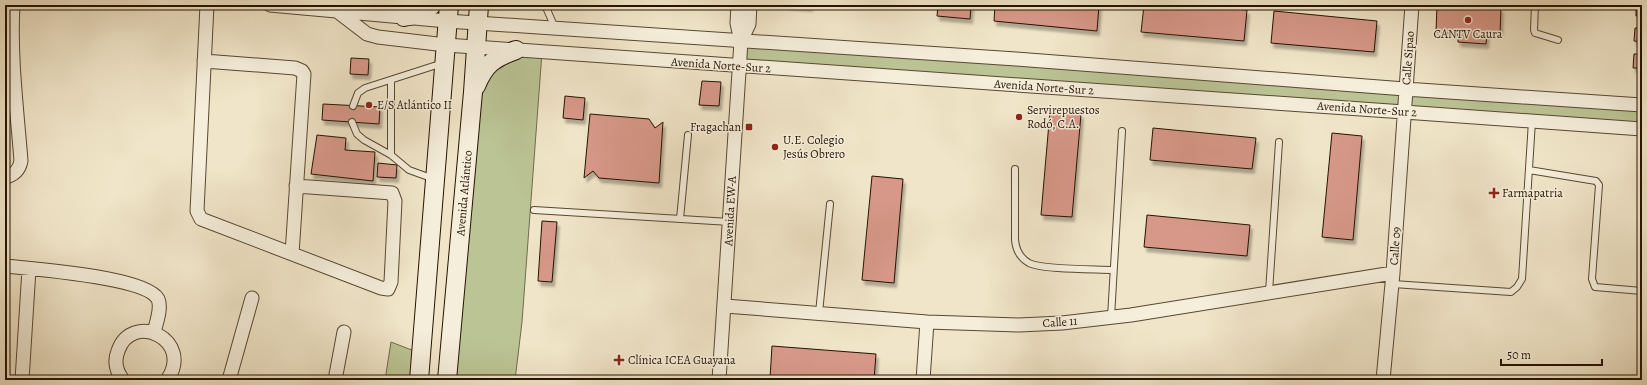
<svg xmlns="http://www.w3.org/2000/svg" width="1647" height="385" font-family="Alegreya,serif">
<defs>
<filter id="shadow"><feDropShadow dx="2.5" dy="4.5" stdDeviation="1" flood-color="#0004"/></filter>
</defs>
<rect width="100%" height="100%" fill="#f0e5c8"/>
<filter id="stains"><feTurbulence type="fractalNoise" baseFrequency=".005" numOctaves="4"/><feColorMatrix values="0 0 0 0 .2 0 0 0 0 .09 0 0 0 0 .02 0 0 0 .5 -.17"/></filter>
<radialGradient id="worn" r=".72"><stop offset=".6" stop-color="#630" stop-opacity="0"/><stop offset="1" stop-color="#630" stop-opacity=".3"/></radialGradient>
<path fill="#bbc495" stroke="#706b4a" d="M 741,41 L 1642,105 L 1642,129 L 739,66 Z
M 542,52 L 522,322 L 515,380 L 447,380 L 473,92 L 489,63 Z
M 391,342 L 422,354 L 419,380 L 385,380 Z"/>
<path fill="#d79889" stroke="#251200" filter="url(#shadow)" d="M 787,5 L 810,5 L 810,7 Z
M 938,5 L 971,5 L 970,19 L 937,16 Z
M 995,5 L 1099,5 L 1097,31 L 994,21 Z
M 1144,5 L 1192,5 L 1247,10 L 1244,41 L 1141,32 Z
M 1437,5 L 1485,5 L 1485,8 L 1501,8 L 1500,33 L 1487,32 L 1486,44 L 1458,42 L 1458,34 L 1436,32 Z
M 1636,5 L 1642,5 L 1642,16 L 1636,16 Z
M 1274,11 L 1377,21 L 1374,52 L 1271,43 Z
M 1635,28 L 1642,28 L 1642,42 L 1634,41 Z
M 1634,54 L 1642,54 L 1642,68 L 1633,68 Z
M 351,58 L 369,59 L 368,75 L 350,74 Z
M 702,81 L 721,82 L 719,106 L 699,105 Z
M 565,96 L 585,98 L 583,120 L 563,118 Z
M 323,104 L 380,107 L 379,124 L 322,120 Z
M 1050,111 L 1081,114 L 1072,217 L 1041,215 Z
M 590,114 L 649,119 L 655,128 L 663,122 L 659,183 L 599,178 L 593,171 L 584,178 Z
M 1153,128 L 1256,138 L 1252,169 L 1150,160 Z
M 1332,133 L 1362,136 L 1353,240 L 1322,237 Z
M 317,135 L 346,138 L 345,150 L 375,152 L 373,181 L 311,174 Z
M 378,163 L 397,165 L 396,178 L 377,177 Z
M 872,176 L 903,179 L 894,283 L 862,280 Z
M 1147,215 L 1250,225 L 1247,256 L 1144,247 Z
M 542,221 L 557,222 L 552,282 L 538,281 Z
M 772,346 L 876,354 L 874,380 L 803,380 L 770,378 Z"/>
<g fill="none" stroke-linecap="round" stroke-linejoin="round">
<g stroke="#584732" stroke-width="8">
<path id="lane" d="M 545,5 L 555,28
M 1535,5 L 1534,30 L 1535,33 L 1558,40
M 353,106 L 358,93 L 365,88 L 443,63
M 352,122 L 357,134 L 364,140 L 391,155 L 409,170 L 434,179
M 391,155 L 391,80
M 1015,169 L 1015,240 C 1016,250 1020,258 1029,263 C 1043,270 1095,269 1113,270
M 1529,170 L 1596,181 L 1599,185 L 1592,279 L 1595,287 L 1642,291
M 534,210 L 730,222
M 680,219 L 688,135
M 1393,284 L 1511,292 L 1517,287 L 1522,279 L 1532,121
M 1269,292 L 1279,142
M 819,313 L 830,204
M 1111,317 L 1122,131"/>
</g>
<g stroke="#584732" stroke-width="15">
<path id="street" d="M 207,5 L 197,211 L 201,219 L 381,288 L 388,289 L 391,282 L 395,201 L 392,193 L 296,186
M 270,5 L 447,21 L 1016,59 L 1405,89 L 1642,105
M 337,11 L 367,34 L 378,37 L 446,45 L 1404,112 L 1642,129
M 741,41 L 749,24 L 750,5
M 204,61 L 295,68 L 302,71 L 304,74 L 292,254
M 5,177 C 14,175 19,171 21,161 C 17,109 10,57 13,5
M 5,266 C 33,269 146,277 158,299 C 162,308 156,324 154,332
M 725,306 L 927,322 L 1019,325 L 1062,323 L 1131,315 L 1393,273
M 22,380 L 29,269
M 123,380 C 116,371 114,361 118,351 C 132,310 195,340 167,380
M 229,380 L 252,298
M 335,380 L 344,332
M 719,380 L 741,41 L 737,23 L 738,5
M 923,380 L 927,322
M 1383,380 L 1393,273 L 1412,5"/>
</g>
<g stroke="#251200" stroke-width="20">
<path id="secondary" d="M 404,17 C 415,15 424,13 432,5
M 476,86 C 485,64 494,58 516,50
M 419,380 L 449,5
M 447,380 L 473,92 L 479,5"/>
</g>
<use href="#lane" stroke="#f5eedb" stroke-width="6"/>
<use href="#street" stroke="#f5eedb" stroke-width="13"/>
<use href="#secondary" stroke="#f5eedb" stroke-width="18"/>
</g>
<g fill="#8f2418" stroke="#f5eedb" stroke-width="1.5">
<circle cx="1468" cy="20" r="4"/>
<circle cx="369" cy="105" r="4"/>
<circle cx="1019" cy="117" r="4"/>
<rect x="745" y="123" width="8" height="8" rx="2"/>
<circle cx="775" cy="147" r="4"/>
<path d="M1492 187h4v4h4v4h-4v4h-4v-4h-4v-4h4z"/>
<path d="M617 354h4v4h4v4h-4v4h-4v-4h-4v-4h4z"/>
</g>
<g text-anchor="middle" stroke-width="3" stroke-linejoin="round" paint-order="stroke">
<g font-size="12" fill="#251200" stroke="#f5eedb" text-anchor="start">
<text x="1468" y="38" text-anchor="middle">CANTV Caura</text>
<text x="377" y="109">E/S Atlántico II</text>
<text x="1027" y="114">Servirepuestos<tspan x="1027" dy="14">Rodó, C.A.</tspan></text>
<text x="741" y="131" text-anchor="end">Fragachan</text>
<text x="783" y="144">U.E. Colegio<tspan x="783" dy="14">Jesús Obrero</tspan></text>
<text x="1502" y="197">Farmapatria</text>
<text x="628" y="364">Clínica ICEA Guayana</text>
</g>
<g font-size="12" fill="#251200" stroke="#f5eedb">
<text transform="translate(1408 58) rotate(-86)" y="4">Calle Sipao</text>
<text transform="translate(721 65) rotate(4)" y="4">Avenida Norte-Sur 2</text>
<text transform="translate(1044 87) rotate(4)" y="4">Avenida Norte-Sur 2</text>
<text transform="translate(1367 109) rotate(4)" y="4">Avenida Norte-Sur 2</text>
<text transform="translate(464 193) rotate(-85)" y="4">Avenida Atlántico</text>
<text transform="translate(730 211) rotate(-87)" y="4">Avenida EW-A</text>
<text transform="translate(1395 246) rotate(-86)" y="4">Calle 09</text>
<text transform="translate(1060 322) rotate(-4)" y="4">Calle 11</text>
</g>
</g>
<rect width="1647" height="385" fill="none" stroke="#f0e5c8" stroke-width="20"/>
<rect x="6" y="6" width="1635" height="373" fill="none" stroke="#251200" stroke-width="2"/>
<rect x="10" y="10" width="1627" height="365" fill="none" stroke="#251200"/>
<path d="M1501 359v6h101v-6" fill="none" stroke="#251200" stroke-width="2"/>
<text x="1507" y="359" font-size="12" fill="#251200" stroke="#f5eedb" stroke-width="3" paint-order="stroke">50 m</text>
<rect width="100%" height="100%" filter="url(#stains)"/>
<rect width="100%" height="100%" fill="url(#worn)"/>
</svg>
